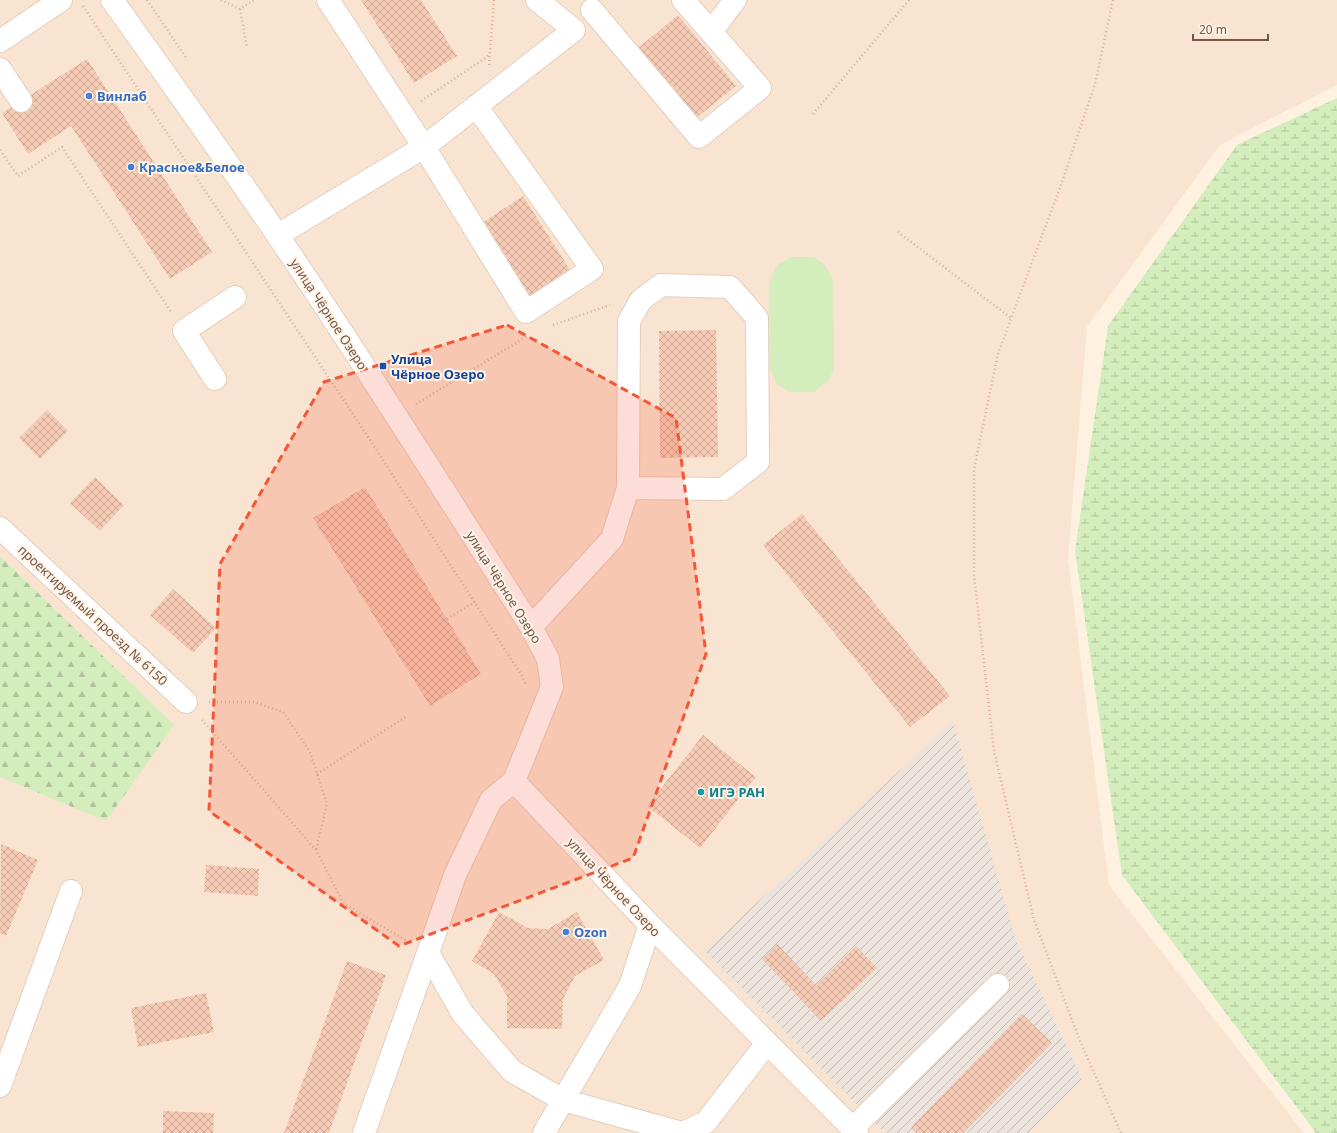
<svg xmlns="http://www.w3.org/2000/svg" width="1337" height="1133" font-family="'Noto Sans',sans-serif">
<defs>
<pattern id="industrial-furrows" width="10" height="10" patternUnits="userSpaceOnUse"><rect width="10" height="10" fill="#ece3dc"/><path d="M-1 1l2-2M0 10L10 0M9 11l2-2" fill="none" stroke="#c4bbb4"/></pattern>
<pattern id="forest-firs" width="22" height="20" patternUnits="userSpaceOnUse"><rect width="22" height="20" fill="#d4edbd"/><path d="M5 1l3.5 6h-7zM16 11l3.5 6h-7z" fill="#b1c39b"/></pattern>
<pattern id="wetland-marsh" width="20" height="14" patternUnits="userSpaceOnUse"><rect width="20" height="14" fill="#d4edbd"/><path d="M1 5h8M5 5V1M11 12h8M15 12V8" fill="none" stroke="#b1c39b"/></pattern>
<pattern id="building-cross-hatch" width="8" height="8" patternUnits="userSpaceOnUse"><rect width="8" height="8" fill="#f6cbb5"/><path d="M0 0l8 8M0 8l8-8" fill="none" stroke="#cca795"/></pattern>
</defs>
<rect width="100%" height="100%" fill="#fef1e0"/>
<path fill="#f9e4d1" d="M 0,0 L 1337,0 L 1337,85 L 1220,145 L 1087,327 L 1068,558 L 1109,885 L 1304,1133 L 0,1133 Z"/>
<path fill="url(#industrial-furrows)" d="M 953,721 L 1015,938 L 1082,1079 L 1028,1133 L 885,1133 L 705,951 Z"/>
<path fill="url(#forest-firs)" d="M 0,556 L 174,725 L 106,821 L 0,777 Z"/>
<path fill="url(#wetland-marsh)" d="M 1337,98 L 1337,1133 L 1316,1133 L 1122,875 L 1075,551 L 1108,326 L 1237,145 Z"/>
<path fill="#d4edbd" d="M 792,257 L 814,257 L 826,266 L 833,280 L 834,369 L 828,381 L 814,392 L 789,392 L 777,384 L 770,370 L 769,283 L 777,265 Z"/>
<path fill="url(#building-cross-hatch)" d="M 361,0 L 421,0 L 457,56 L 414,83 Z
M 678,15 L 736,86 L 695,119 L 637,49 Z
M 87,59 L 212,252 L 170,279 L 71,126 L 28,154 L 2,113 Z
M 523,196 L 572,273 L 527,302 L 479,225 Z
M 716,330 L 718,457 L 660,458 L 659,331 Z
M 47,410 L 68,431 L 40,459 L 19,438 Z
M 95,477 L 124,505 L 100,531 L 70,503 Z
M 365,487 L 481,674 L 430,706 L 313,518 Z
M 802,514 L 950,696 L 910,727 L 763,545 Z
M 173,589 L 216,628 L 193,653 L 150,615 Z
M 703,735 L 756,777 L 700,848 L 647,806 Z
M 1,844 L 38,860 L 6,936 L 0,933 Z
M 206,865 L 259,869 L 258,896 L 204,892 Z
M 499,912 L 528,928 L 548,929 L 577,912 L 604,960 L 575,976 L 563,999 L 562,1029 L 507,1028 L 507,996 L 494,974 L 472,961 Z
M 777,944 L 816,985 L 856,946 L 877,968 L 821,1021 L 762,959 Z
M 347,961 L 386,975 L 329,1133 L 284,1133 Z
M 206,993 L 214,1032 L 138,1047 L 131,1008 Z
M 1022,1014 L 1052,1043 L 963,1133 L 917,1133 L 911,1127 Z
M 163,1111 L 214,1113 L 213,1133 L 163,1133 Z"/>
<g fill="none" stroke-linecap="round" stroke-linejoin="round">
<g stroke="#e5cebe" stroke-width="24">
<path id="minor" d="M 112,0 C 168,78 224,156 278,236 C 365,364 447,496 531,627 L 548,659 L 552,687 L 514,781 L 650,925 L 857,1133
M 328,0 L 424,147 L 526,312 L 592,269 L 476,106
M 592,10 L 699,137 L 760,88 L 683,0
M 711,32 L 735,0
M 0,41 L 61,0
M 0,69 L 21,101
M 278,235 L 424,147 L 574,30 L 537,0
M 215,379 L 184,331 L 235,297
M 0,528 L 186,702
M 531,627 L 612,539 L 628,488 L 629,321 L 641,300 L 661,285 L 730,287 L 757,318 L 758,462 L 723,489 L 628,488
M 514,781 L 491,800 L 455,875 L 428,953 L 463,1014 L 512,1071 L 563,1100 L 630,986 L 650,925
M 0,1086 L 71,891
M 852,1129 L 998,985
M 364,1133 L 428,953
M 544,1133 L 563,1100 L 682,1133
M 683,1133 L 706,1122 L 767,1043"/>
</g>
<path stroke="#dbae98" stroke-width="2.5" stroke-dasharray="1 3" stroke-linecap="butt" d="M 147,0 L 187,59
M 221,0 L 240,9 L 254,0
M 1113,0 L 1095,84 L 1062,182 L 998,354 L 974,469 L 974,575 L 994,751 L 1034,920 L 1080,1041 L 1121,1133
M 83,6 L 372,443 L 522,676 L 526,685
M 240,9 L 247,48
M 489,65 L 494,0
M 421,101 L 490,55
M 813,114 L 909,0
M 0,150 L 18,176 L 62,147 L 171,312
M 898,232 L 1011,318
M 553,325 L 610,305
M 416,404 L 526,337
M 447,619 L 475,602
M 209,702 L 254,702 L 283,712 L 310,752 L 327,804 L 316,850
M 202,720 L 316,850 L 344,904 L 407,941
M 317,774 L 407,716"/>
<use href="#minor" stroke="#fff" stroke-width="22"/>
</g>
<path fill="#f55638" fill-opacity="0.2" stroke="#f55638" stroke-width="3" stroke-dasharray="8 5" stroke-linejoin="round" d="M 507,325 L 676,418 L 706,654 L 633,858 L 399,946 L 209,811 L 220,564 L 324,382 Z"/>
<g fill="#3f7fe0" stroke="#fff5e8" stroke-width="1.5">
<circle cx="89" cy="96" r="4"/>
<circle cx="131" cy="167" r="4"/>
<circle cx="566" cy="932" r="4"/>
</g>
<rect fill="#1a4fb4" stroke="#fff5e8" stroke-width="1.5" x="379" y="362" width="8" height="8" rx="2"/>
<circle fill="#0f9aa8" stroke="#fff5e8" stroke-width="1.5" cx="701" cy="792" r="4"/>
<g text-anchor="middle" stroke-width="4" stroke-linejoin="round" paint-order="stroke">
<g font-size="13" font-weight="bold" fill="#366cbe" stroke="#fff5e8" text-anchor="start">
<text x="97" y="101">Винлаб</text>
<text x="139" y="172">Красное&amp;Белое</text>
<text x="574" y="937">Ozon</text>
</g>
<g font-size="13" fill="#775445" stroke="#fff5e8">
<text transform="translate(329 314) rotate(57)" y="5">улица Чёрное Озеро</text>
<text transform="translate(504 587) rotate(58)" y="5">улица Чёрное Озеро</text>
<text transform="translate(93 615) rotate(43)" y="5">проектируемый проезд № 6150</text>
<text transform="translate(614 887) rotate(47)" y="5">улица Чёрное Озеро</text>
</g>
<g font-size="13" font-weight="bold" fill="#164399" stroke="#fff5e8" text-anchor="start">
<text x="391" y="364">Улица<tspan x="391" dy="15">Чёрное Озеро</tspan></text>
</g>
<g font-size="13" font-weight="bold" fill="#0d838f" stroke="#fff5e8" text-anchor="start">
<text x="709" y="797">ИГЭ РАН</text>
</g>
</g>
<path d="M1193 34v6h75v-6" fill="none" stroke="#775445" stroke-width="2"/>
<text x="1199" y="34" font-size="12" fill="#775445" stroke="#fff5e8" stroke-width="3" paint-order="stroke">20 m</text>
</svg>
